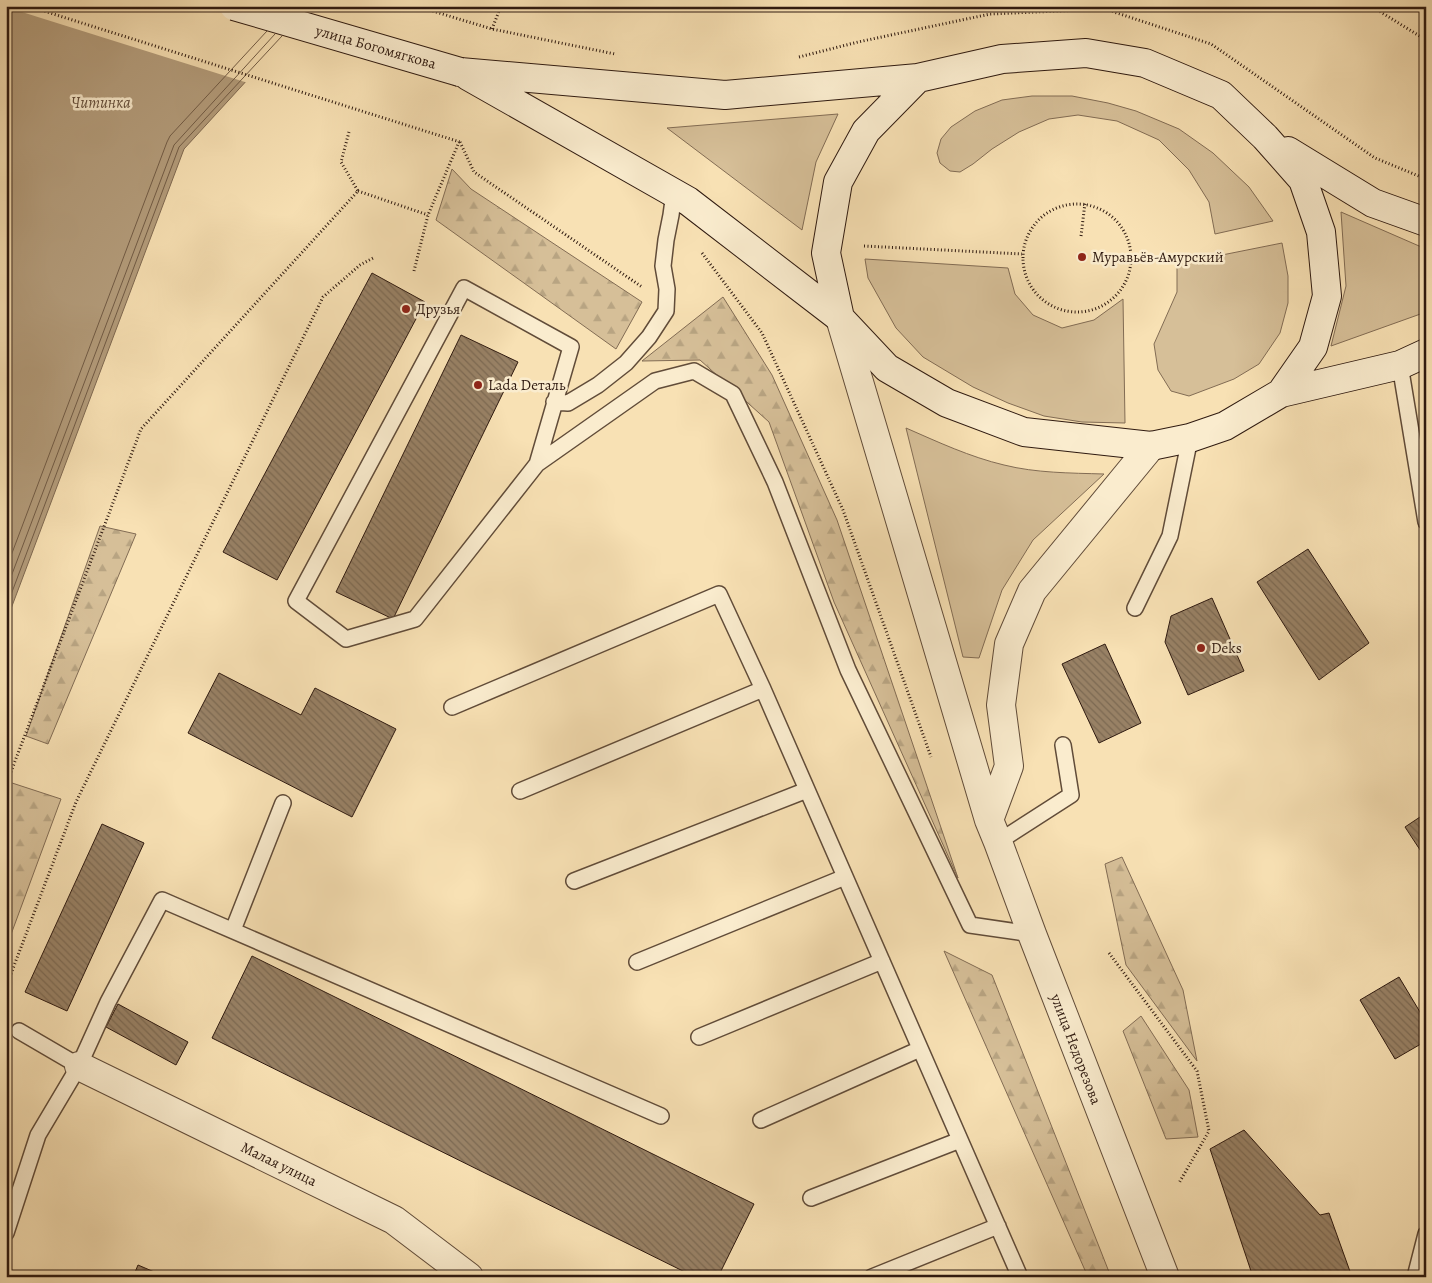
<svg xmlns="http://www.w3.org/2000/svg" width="1432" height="1283" font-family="Alegreya,serif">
<defs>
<pattern id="forest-firs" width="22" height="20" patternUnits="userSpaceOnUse" patternTransform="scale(1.25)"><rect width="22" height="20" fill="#d6bf98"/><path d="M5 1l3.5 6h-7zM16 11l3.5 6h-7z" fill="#b8a482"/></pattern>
<pattern id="building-back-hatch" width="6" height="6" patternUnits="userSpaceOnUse" patternTransform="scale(1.25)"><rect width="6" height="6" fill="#988165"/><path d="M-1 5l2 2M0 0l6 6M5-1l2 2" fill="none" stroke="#7c6952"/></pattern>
</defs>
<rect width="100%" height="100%" fill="#f8e1b4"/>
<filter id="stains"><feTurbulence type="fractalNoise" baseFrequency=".004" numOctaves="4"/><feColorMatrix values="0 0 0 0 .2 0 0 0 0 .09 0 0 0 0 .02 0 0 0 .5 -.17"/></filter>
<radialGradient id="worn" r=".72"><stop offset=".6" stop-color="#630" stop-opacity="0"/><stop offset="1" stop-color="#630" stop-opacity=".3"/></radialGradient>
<path fill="#d6bf98" stroke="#826c54" d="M 1032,96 L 1072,96 L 1108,103 L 1136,111 L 1179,129 L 1213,153 L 1249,187 L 1273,221 L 1215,234 L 1209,202 L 1189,170 L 1159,140 L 1117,121 L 1078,115 L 1049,119 L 1019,132 L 992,149 L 973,164 L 960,172 L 950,171 L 940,163 L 937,153 L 941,139 L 951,127 L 975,111 L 1002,100 Z
M 838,114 L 816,162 L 802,230 L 667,128 Z
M 1341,212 L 1426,249 L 1426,312 L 1331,346 L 1346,286 Z
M 1282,243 L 1288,276 L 1288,303 L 1280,333 L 1259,364 L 1234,379 L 1189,396 L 1171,391 L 1158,370 L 1154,344 L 1177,292 L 1177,264 Z
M 865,259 L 1008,268 L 1015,294 L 1033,315 L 1062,328 L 1094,320 L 1123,299 L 1125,423 L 1082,422 L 1044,416 L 1008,403 L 973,387 L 923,357 L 896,328 L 868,278 Z
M 906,428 C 938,442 970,457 1004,465 C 1036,473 1070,473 1104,474 L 1033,540 L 1002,590 L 979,658 L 963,657 Z"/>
<path fill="url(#forest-firs)" stroke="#826c54" d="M 452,169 L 471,189 L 642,302 L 616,349 L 436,220 Z
M 723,297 L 772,375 L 837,520 L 958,878 L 834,602 L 769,422 L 700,360 L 642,361 Z
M 100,526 L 136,534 L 48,744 L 26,736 Z
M 6,781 L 61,799 L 6,948 Z
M 1122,857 L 1183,990 L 1197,1061 L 1126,965 L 1105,864 Z
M 944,951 L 992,975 L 1111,1277 L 1088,1277 Z
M 1141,1016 L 1189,1090 L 1198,1137 L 1166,1139 L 1123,1031 Z"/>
<path fill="#b49d7c" stroke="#7f6951" d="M 6,6 L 315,6 L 184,149 L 6,622 Z"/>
<path fill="#f8e1b4" d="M 6,6 L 318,6 L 248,83 L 6,7 Z"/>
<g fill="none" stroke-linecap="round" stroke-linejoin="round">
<path stroke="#725c46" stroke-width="1" d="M 6,569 L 167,142 L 170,136 L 267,31
M 6,590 L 174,145 L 275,34
M 6,608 L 179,147 L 282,36"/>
</g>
<path fill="url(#building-back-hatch)" stroke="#2f1a10" d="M 372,273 L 425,302 L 277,580 L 223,552 Z
M 461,335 L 518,362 L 393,619 L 336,592 Z
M 1308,549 L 1369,643 L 1319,680 L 1257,582 Z
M 1212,598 L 1244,671 L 1188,695 L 1165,642 L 1171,616 Z
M 1105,644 L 1141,723 L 1099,743 L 1062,664 Z
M 219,673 L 301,715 L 315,688 L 396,729 L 352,817 L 188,733 Z
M 1426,813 L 1426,859 L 1405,827 Z
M 102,824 L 144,843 L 67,1011 L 25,992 Z
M 252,956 L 754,1204 L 718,1277 L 695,1277 L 212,1038 Z
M 1399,977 L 1426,1022 L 1426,1041 L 1395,1059 L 1360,1000 Z
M 118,1004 L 188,1042 L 176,1065 L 106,1027 Z
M 1244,1130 L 1320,1215 L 1329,1213 L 1352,1277 L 1253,1277 L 1210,1149 Z
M 138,1265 L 166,1277 L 133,1277 Z"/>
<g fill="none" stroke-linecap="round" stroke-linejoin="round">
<g stroke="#614c39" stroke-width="18">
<path id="service" d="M 1400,365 L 1426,522
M 554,402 L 568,403 L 598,385 L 626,363 L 649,337 L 666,311 L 667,289 L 663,266 L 666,240 L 671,215 L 674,193
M 537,464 L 571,347 L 464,288 L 296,601 L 346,639 L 415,619 L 537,464 L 655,381 L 694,371 L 733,394 L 775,482 L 848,670 L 970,925 L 1032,934
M 1135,608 L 1170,536 L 1190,438
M 452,707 L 719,594 L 763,689
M 520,791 L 763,689 L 1020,1277
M 998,842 L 1071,795 L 1063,745
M 574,881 L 807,790
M 233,930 L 283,803
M 637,962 L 845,877
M 19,1031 L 79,1066
M 699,1037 L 882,961
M 761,1120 L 920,1049
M 811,1198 L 960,1140
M 6,1233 L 38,1135 L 79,1066 L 108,1002 L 162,900 L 661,1116
M 872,1277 L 998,1226
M 1415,1277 L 1426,1234"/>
</g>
<g stroke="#614c39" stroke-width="30">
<path id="minor" d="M 79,1066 L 394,1220 L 469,1277"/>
</g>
<g stroke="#614c39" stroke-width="30">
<path id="tertiary" d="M 840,318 L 989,820 L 998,842 L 1032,934 L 1165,1277
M 989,820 L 1009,766 L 1001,705 L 1009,644 L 1032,591 L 1151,446"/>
</g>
<g stroke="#2f1a10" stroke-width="30">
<path id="secondary" d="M 460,72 L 725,95 L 918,78 L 1002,59 L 1086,53 L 1145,63 L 1221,95 L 1265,137 L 1303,180 L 1321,232 L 1327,296 L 1313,347 L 1281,393
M 468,76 L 688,201 L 840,318 L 887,368 L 947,403 L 1024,432 L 1151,446 L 1190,438 L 1225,426 L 1281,393 L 1400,365 L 1426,353
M 1288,151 L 1373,203 L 1426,222
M 840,318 L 826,253 L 838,182 L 866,131 L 918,78"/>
</g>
<path stroke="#2f1a10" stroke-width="3" stroke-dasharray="1 2.5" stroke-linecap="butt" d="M 416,6 L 492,29 L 615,54
M 1371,6 L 1426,40
M 492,29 L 501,6
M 799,57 L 858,42 L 990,14 L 1105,9 L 1211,44 L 1375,158 L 1426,179
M 460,142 L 474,172 L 642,287
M 358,191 L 428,215
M1023 258a54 54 0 1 1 108 0a54 54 0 1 1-108 0Z
M 1081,236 L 1085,203
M 864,246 L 1022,254
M 702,253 L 762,333 L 843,510 L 931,757
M 414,271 L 428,215 L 459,142
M 6,785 L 141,429 L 358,191 L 341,162 L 349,132
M 1109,953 L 1197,1071 L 1209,1131 L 1179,1183
M 6,987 L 76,802 L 323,297 L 360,265 L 375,257"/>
<use href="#service" stroke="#faecce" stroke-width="15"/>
<use href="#minor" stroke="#faecce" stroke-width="28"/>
<use href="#tertiary" stroke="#faecce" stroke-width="28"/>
<use href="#secondary" stroke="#faecce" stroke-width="28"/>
<g stroke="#2f1a10" stroke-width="30" stroke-linecap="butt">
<path id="secondary-bridge" d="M 234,6 L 460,72"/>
</g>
<path stroke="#2f1a10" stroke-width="3" stroke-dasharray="1 2.5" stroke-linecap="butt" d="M 28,6 L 460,142"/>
<use href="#secondary-bridge" stroke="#faecce" stroke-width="28"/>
</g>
<g fill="#8f2418" stroke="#faecce" stroke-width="2">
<circle cx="1082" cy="257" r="5"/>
<circle cx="406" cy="309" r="5"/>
<circle cx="478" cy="385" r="5"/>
<circle cx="1201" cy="648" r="5"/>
</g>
<g text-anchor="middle" stroke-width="5" stroke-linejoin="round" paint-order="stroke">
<g font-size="15" fill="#2f1a10" stroke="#faecce">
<text transform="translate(376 47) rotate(16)" y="5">улица Богомягкова</text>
<text transform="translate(1076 1049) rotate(69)" y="5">улица Недорезова</text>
<text transform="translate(279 1164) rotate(26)" y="5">Малая улица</text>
</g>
<g font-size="15" fill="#2f1a10" stroke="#faecce" text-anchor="start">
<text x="1092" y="262">Муравьёв-Амурский</text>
<text x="416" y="314">Друзья</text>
<text x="488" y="390">Lada Dеталь</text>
<text x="1211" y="653">Deks</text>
</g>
<g font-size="16" font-style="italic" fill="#644e3b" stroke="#faecce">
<text x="101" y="108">Читинка</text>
</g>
</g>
<rect width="1432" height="1283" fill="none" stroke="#f8e1b4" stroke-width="25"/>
<rect x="8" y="8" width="1417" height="1268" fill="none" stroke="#2f1a10" stroke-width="2.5"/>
<rect x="12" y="12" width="1407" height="1258" fill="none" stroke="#2f1a10"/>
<rect width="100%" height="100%" filter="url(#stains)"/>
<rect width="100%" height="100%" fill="url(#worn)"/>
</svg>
